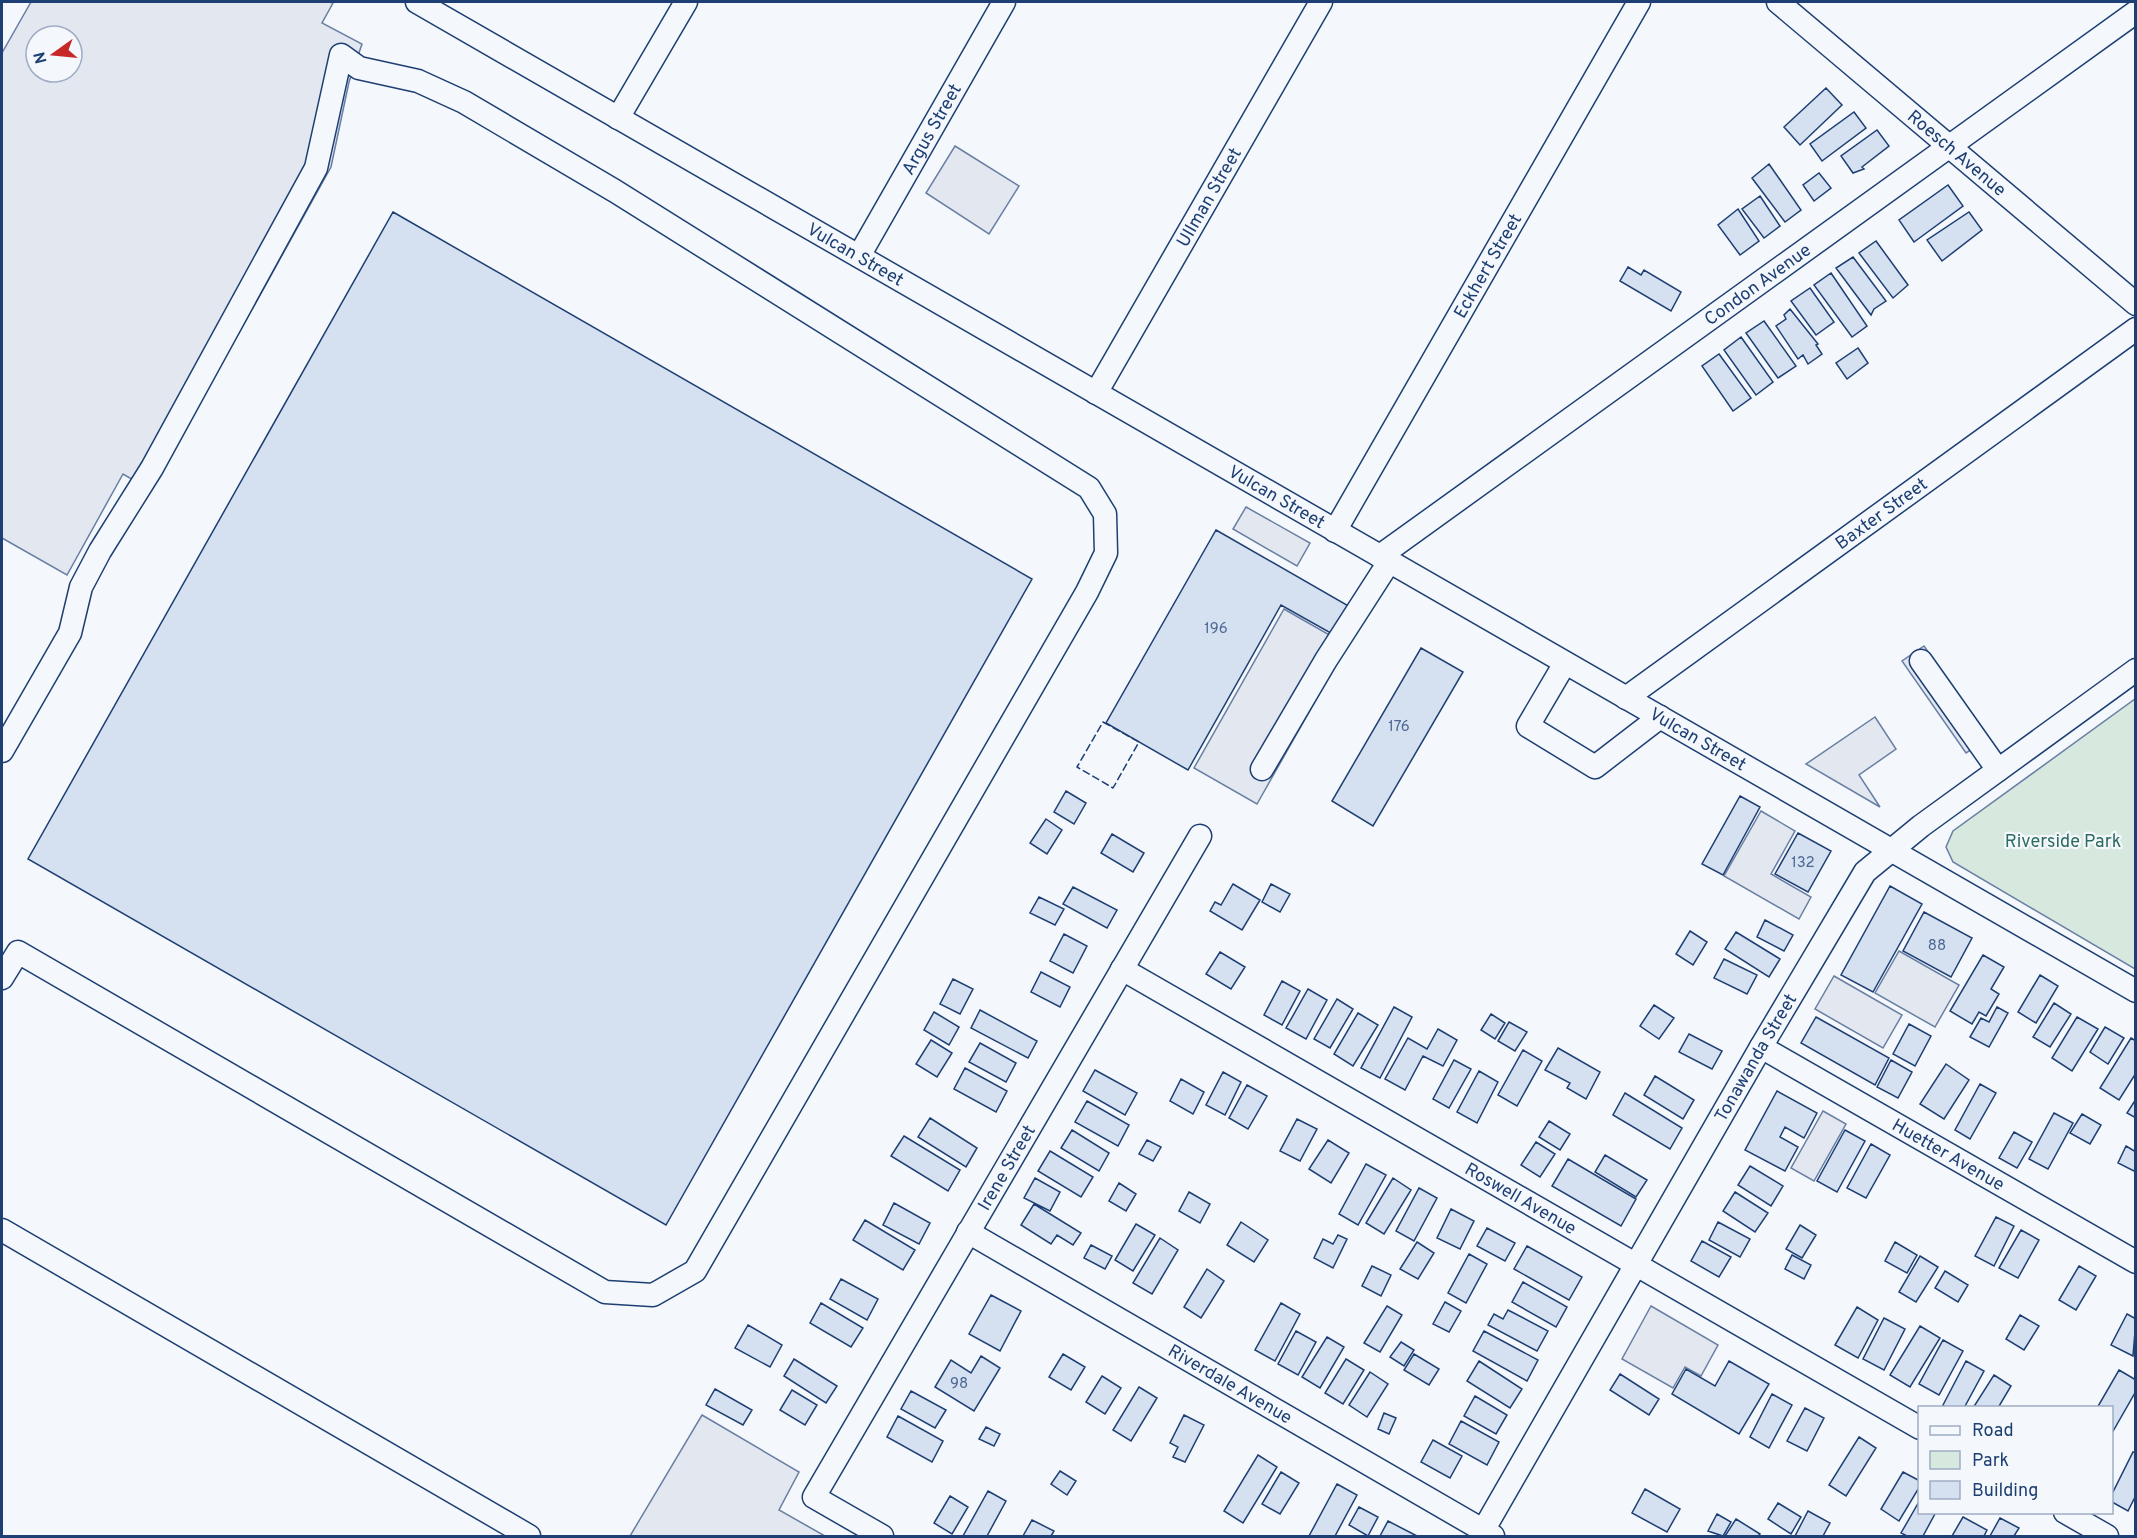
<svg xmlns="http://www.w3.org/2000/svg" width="2137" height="1538" font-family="Overpass,sans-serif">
<rect width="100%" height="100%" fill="#f4f7fb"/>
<path fill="#d7e8df" stroke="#687fa3" stroke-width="1.5" d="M 2135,699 L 2135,969 L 1953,862 L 1946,847 L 1953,831 Z"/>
<path fill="#e3e8f0" stroke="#687fa3" stroke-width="1.5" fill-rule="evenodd" d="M 31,2 L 329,2 L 333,3 L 322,23 L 362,44 L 349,82 L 331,167 L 239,333 L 147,488 L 123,474 L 67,575 L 2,538 L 2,53 ZM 36,36 L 72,36 L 72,72 L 36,72 Z
M 955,146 L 1019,186 L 989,234 L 926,193 Z
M 1246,507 L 1310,543 L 1297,566 L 1233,529 Z
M 1284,609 L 1347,645 L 1257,804 L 1194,768 Z
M 1924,646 L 1988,739 L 1966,753 L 1902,661 Z
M 1875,717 L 1896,749 L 1859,775 L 1880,807 L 1806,764 Z
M 1761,811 L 1795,831 L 1771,874 L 1811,897 L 1799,919 L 1724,876 Z
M 1899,951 L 1959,985 L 1935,1027 L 1875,993 Z
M 1834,976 L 1902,1015 L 1883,1048 L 1815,1009 Z
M 1823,1111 L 1846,1124 L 1814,1181 L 1791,1168 Z
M 1651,1306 L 1718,1345 L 1701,1376 L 1685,1367 L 1673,1388 L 1622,1359 Z
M 702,1415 L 799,1472 L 779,1510 L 825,1536 L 630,1536 Z"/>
<path fill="#d5e0f0" stroke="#1d3f73" stroke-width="1.5" d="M 1826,88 L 1842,105 L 1800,145 L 1784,127 Z
M 1854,112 L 1866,128 L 1822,161 L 1810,144 Z
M 1877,130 L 1889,146 L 1862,167 L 1864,169 L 1853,173 L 1841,156 Z
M 1769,164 L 1801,210 L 1785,222 L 1752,178 Z
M 1819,173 L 1831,188 L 1814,201 L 1803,185 Z
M 1948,185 L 1963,206 L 1914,242 L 1899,220 Z
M 1760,196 L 1780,226 L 1764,238 L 1742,209 Z
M 1738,209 L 1759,241 L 1740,255 L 1718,225 Z
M 393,212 L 1032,579 L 666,1225 L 28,859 Z
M 1969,212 L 1982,230 L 1942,261 L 1927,240 Z
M 1876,241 L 1908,285 L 1893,298 L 1859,253 Z
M 1853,257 L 1886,301 L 1874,309 L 1871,315 L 1836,268 Z
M 1628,267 L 1641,275 L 1644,270 L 1681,292 L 1671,311 L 1620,281 Z
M 1831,273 L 1867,326 L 1852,337 L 1814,285 Z
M 1810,288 L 1834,322 L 1816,335 L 1791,301 Z
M 1790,309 L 1818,344 L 1816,345 L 1822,354 L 1808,364 L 1803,355 L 1798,359 L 1776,326 L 1786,319 L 1784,315 Z
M 1764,321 L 1796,366 L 1778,378 L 1746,333 Z
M 1741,337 L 1773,382 L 1756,395 L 1724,350 Z
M 1858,348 L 1868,363 L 1847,379 L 1836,363 Z
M 1719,354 L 1751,398 L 1733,411 L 1702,366 Z
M 1216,530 L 1352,608 L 1336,636 L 1281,605 L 1188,770 L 1106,723 Z
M 1421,648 L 1463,672 L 1373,826 L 1332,801 Z
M 1066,791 L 1086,803 L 1074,824 L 1054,812 Z
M 1740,796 L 1760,807 L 1723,875 L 1702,864 Z
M 1046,819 L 1062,830 L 1047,854 L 1030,843 Z
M 1798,833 L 1831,851 L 1808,892 L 1775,874 Z
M 1112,834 L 1144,853 L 1133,872 L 1101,853 Z
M 1233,884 L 1260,900 L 1242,930 L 1210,911 L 1215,902 L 1221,905 Z
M 1271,884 L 1290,894 L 1280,912 L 1262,902 Z
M 1890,886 L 1922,904 L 1873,992 L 1841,975 Z
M 1073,887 L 1117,910 L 1107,928 L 1063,904 Z
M 1039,897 L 1064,909 L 1055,925 L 1030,913 Z
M 1924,912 L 1972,938 L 1951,977 L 1903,951 Z
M 1765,920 L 1793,935 L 1784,951 L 1757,937 Z
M 1690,931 L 1707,942 L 1693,965 L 1676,954 Z
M 1736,932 L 1780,959 L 1769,977 L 1725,949 Z
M 1064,934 L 1087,946 L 1073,973 L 1050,961 Z
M 1220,952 L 1245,967 L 1231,989 L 1206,974 Z
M 1983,955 L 2004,967 L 1991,989 L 1999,994 L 1986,1016 L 1979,1012 L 1972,1024 L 1950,1011 Z
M 1724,959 L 1757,975 L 1747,994 L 1714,978 Z
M 1041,972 L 1070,987 L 1060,1007 L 1031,992 Z
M 2040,975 L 2058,986 L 2036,1023 L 2018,1012 Z
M 953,979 L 973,989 L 960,1014 L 940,1004 Z
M 1282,981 L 1300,991 L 1282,1025 L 1264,1015 Z
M 1308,989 L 1327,1000 L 1306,1039 L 1286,1028 Z
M 1337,999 L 1353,1009 L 1330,1048 L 1314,1039 Z
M 2054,1003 L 2071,1014 L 2050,1047 L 2033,1037 Z
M 1654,1005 L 1674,1018 L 1659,1039 L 1640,1026 Z
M 1394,1007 L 1412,1017 L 1380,1078 L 1361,1068 Z
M 1997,1007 L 2008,1013 L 1989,1047 L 1970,1037 L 1981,1018 L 1989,1022 Z
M 980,1010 L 1037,1041 L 1028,1058 L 971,1028 Z
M 934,1012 L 959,1027 L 949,1045 L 924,1030 Z
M 1358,1013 L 1378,1025 L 1353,1066 L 1334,1054 Z
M 1491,1014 L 1505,1023 L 1495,1039 L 1481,1030 Z
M 1816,1017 L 1889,1058 L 1875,1085 L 1801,1043 Z
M 2077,1017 L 2098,1029 L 2072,1071 L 2052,1058 Z
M 1509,1022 L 1527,1032 L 1515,1051 L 1498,1041 Z
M 1909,1024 L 1931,1036 L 1915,1066 L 1893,1054 Z
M 2105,1027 L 2124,1038 L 2108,1064 L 2090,1052 Z
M 1438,1029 L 1457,1040 L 1443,1066 L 1423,1056 L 1405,1090 L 1385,1079 L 1408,1038 L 1427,1049 Z
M 1689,1034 L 1722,1051 L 1712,1069 L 1679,1052 Z
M 2131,1038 L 2136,1041 L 2136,1073 L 2119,1100 L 2100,1088 Z
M 931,1040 L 952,1053 L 937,1077 L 916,1064 Z
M 980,1043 L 1016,1063 L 1006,1082 L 969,1062 Z
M 1558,1048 L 1600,1072 L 1586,1099 L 1567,1088 L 1570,1083 L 1545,1070 Z
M 1523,1050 L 1542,1061 L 1517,1106 L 1498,1095 Z
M 1454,1060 L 1471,1069 L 1449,1108 L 1433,1099 Z
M 1891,1060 L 1912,1072 L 1898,1098 L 1877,1087 Z
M 1946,1064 L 1969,1080 L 1944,1119 L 1920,1104 Z
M 965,1068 L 1007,1091 L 996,1112 L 954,1089 Z
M 1095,1070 L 1137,1093 L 1125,1115 L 1083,1091 Z
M 1479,1071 L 1498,1082 L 1477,1123 L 1457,1112 Z
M 1223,1072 L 1241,1082 L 1225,1115 L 1206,1105 Z
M 1655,1076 L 1694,1100 L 1683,1119 L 1644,1095 Z
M 1181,1079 L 1204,1092 L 1193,1114 L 1170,1101 Z
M 1980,1084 L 1996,1093 L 1970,1139 L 1955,1130 Z
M 1247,1085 L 1267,1096 L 1248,1129 L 1229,1118 Z
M 1777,1091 L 1817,1113 L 1804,1138 L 1785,1127 L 1780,1137 L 1798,1147 L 1785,1171 L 1745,1150 Z
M 1625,1093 L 1682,1128 L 1670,1149 L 1613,1115 Z
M 2136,1099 L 2136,1118 L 2127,1113 Z
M 1087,1101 L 1129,1125 L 1118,1146 L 1075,1122 Z
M 2054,1113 L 2073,1123 L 2048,1169 L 2029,1159 Z
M 2082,1114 L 2101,1125 L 2090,1144 L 2070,1133 Z
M 930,1118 L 977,1148 L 966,1167 L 918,1137 Z
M 1297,1119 L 1317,1129 L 1300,1161 L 1280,1151 Z
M 1549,1121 L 1570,1134 L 1560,1150 L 1539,1137 Z
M 1072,1130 L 1109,1153 L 1099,1171 L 1061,1148 Z
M 1845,1130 L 1865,1141 L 1837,1192 L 1817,1181 Z
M 2014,1132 L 2032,1142 L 2017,1168 L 1999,1158 Z
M 904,1136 L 960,1170 L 948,1191 L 891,1156 Z
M 1147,1140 L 1161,1147 L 1153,1161 L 1139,1154 Z
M 1328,1140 L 1349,1153 L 1331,1183 L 1309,1169 Z
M 1536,1142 L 1555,1154 L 1540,1177 L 1521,1165 Z
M 1871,1144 L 1890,1155 L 1866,1198 L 1847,1188 Z
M 2126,1146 L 2136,1152 L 2136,1172 L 2118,1163 Z
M 1050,1151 L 1093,1177 L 1081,1197 L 1038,1171 Z
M 1605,1155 L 1647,1180 L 1636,1197 L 1595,1172 Z
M 1568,1159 L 1636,1199 L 1621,1226 L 1552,1186 Z
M 1366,1164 L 1386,1175 L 1358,1225 L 1339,1214 Z
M 1750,1166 L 1783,1186 L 1771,1206 L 1738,1185 Z
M 1035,1178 L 1060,1192 L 1050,1211 L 1024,1198 Z
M 1393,1178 L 1411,1190 L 1384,1234 L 1366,1223 Z
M 1119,1183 L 1136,1194 L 1126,1211 L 1109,1201 Z
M 1419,1188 L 1437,1198 L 1414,1241 L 1396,1231 Z
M 1189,1192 L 1210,1204 L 1200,1223 L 1179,1211 Z
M 1735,1192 L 1768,1213 L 1755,1232 L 1723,1211 Z
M 894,1203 L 930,1223 L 919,1244 L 883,1225 Z
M 1034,1204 L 1081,1233 L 1073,1245 L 1057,1235 L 1051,1244 L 1021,1225 Z
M 1451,1209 L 1474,1221 L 1460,1249 L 1437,1238 Z
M 1996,1217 L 2014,1226 L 1994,1266 L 1975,1256 Z
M 865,1220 L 915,1250 L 903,1270 L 853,1240 Z
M 1241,1222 L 1268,1240 L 1254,1262 L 1227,1245 Z
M 1718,1222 L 1750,1239 L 1740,1257 L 1709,1240 Z
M 1136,1224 L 1155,1235 L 1133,1271 L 1115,1260 Z
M 1800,1225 L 1816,1235 L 1802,1258 L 1786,1249 Z
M 1487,1228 L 1515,1243 L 1505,1261 L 1477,1246 Z
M 2021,1230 L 2039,1240 L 2018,1278 L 1999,1268 Z
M 1338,1235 L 1347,1239 L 1333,1268 L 1314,1258 L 1323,1239 L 1333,1244 Z
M 1160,1238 L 1178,1250 L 1152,1294 L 1133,1283 Z
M 1702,1241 L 1731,1257 L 1719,1277 L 1691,1261 Z
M 1417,1242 L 1434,1253 L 1418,1279 L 1400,1269 Z
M 1895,1242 L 1917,1255 L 1907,1273 L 1885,1261 Z
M 1091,1245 L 1112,1256 L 1105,1269 L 1084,1258 Z
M 1527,1246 L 1582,1277 L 1569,1300 L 1514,1269 Z
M 1469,1254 L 1487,1264 L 1466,1303 L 1448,1293 Z
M 1792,1255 L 1811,1265 L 1804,1279 L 1785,1269 Z
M 1920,1256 L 1938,1267 L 1916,1302 L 1899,1292 Z
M 1372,1266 L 1391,1275 L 1381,1296 L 1362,1286 Z
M 2079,1266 L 2096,1276 L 2076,1310 L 2059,1300 Z
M 1207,1269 L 1224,1281 L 1201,1318 L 1184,1307 Z
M 1945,1271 L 1968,1285 L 1958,1302 L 1935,1288 Z
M 841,1279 L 878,1299 L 867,1320 L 830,1299 Z
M 1523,1282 L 1567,1307 L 1556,1327 L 1512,1302 Z
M 991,1295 L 1021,1311 L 1000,1351 L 969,1334 Z
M 1445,1302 L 1461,1311 L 1449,1332 L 1433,1324 Z
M 821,1303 L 863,1328 L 851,1347 L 810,1323 Z
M 1281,1303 L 1300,1314 L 1275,1361 L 1255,1350 Z
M 1387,1306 L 1402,1315 L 1380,1352 L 1364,1343 Z
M 1857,1307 L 1878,1320 L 1858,1358 L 1835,1345 Z
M 1508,1310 L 1548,1331 L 1537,1351 L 1488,1325 L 1494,1314 L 1503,1319 Z
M 2127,1314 L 2136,1319 L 2133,1356 L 2111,1345 Z
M 2020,1315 L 2039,1326 L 2024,1350 L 2006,1339 Z
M 1884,1318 L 1905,1329 L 1884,1370 L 1863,1359 Z
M 748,1325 L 782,1345 L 770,1367 L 735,1348 Z
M 1920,1326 L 1940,1338 L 1910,1387 L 1890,1375 Z
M 1296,1331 L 1316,1342 L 1298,1375 L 1278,1364 Z
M 1484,1331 L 1538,1360 L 1527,1381 L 1473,1351 Z
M 1327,1337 L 1344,1347 L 1320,1388 L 1302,1377 Z
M 1943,1340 L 1963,1351 L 1939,1395 L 1919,1384 Z
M 1401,1342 L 1414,1350 L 1404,1366 L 1390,1357 Z
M 1063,1354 L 1085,1367 L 1071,1390 L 1049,1377 Z
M 1414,1354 L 1439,1369 L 1429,1385 L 1404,1370 Z
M 981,1356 L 1000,1368 L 974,1411 L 935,1387 L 951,1360 L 971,1373 Z
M 794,1359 L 837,1386 L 826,1403 L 784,1376 Z
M 1346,1359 L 1364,1370 L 1343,1404 L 1325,1393 Z
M 1479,1361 L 1522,1389 L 1510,1408 L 1467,1381 Z
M 1729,1361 L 1769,1384 L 1739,1434 L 1672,1394 L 1686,1369 L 1715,1386 Z
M 1966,1361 L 1984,1371 L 1964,1408 L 1946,1408 L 1943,1405 Z
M 2119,1370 L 2136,1380 L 2136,1391 L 2112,1433 L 2112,1408 L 2097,1408 Z
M 1370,1372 L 1388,1384 L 1367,1417 L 1349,1405 Z
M 1620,1374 L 1659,1399 L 1649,1415 L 1610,1390 Z
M 1994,1375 L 2011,1386 L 1998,1408 L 1973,1408 Z
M 1102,1376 L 1121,1388 L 1105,1414 L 1086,1402 Z
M 1139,1387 L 1157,1398 L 1131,1441 L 1113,1430 Z
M 715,1389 L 752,1410 L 743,1425 L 706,1405 Z
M 792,1390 L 817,1405 L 805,1425 L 780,1410 Z
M 911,1391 L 946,1410 L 935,1428 L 901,1409 Z
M 1772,1394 L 1792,1405 L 1769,1448 L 1750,1437 Z
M 1475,1396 L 1507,1415 L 1496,1434 L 1464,1416 Z
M 1805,1408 L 1824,1418 L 1807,1451 L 1787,1441 Z
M 1384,1413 L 1396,1418 L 1389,1434 L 1378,1429 Z
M 1184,1415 L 1204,1425 L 1185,1462 L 1173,1457 L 1178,1447 L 1170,1443 Z
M 898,1416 L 943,1441 L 932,1462 L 887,1437 Z
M 1461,1421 L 1499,1442 L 1487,1465 L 1449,1444 Z
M 986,1427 L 1000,1434 L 994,1446 L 979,1439 Z
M 1859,1437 L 1876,1448 L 1846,1496 L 1829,1485 Z
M 1433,1440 L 1462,1456 L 1450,1478 L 1421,1462 Z
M 2133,1452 L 2136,1453 L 2136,1495 L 2128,1511 L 2112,1502 L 2112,1494 Z
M 1258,1455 L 1277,1467 L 1243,1523 L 1224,1511 Z
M 1060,1471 L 1076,1481 L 1067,1495 L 1051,1484 Z
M 1281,1472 L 1299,1483 L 1280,1514 L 1262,1504 Z
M 1903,1472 L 1920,1481 L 1920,1486 L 1899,1521 L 1881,1509 Z
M 1337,1484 L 1357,1495 L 1335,1536 L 1309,1536 Z
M 1645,1489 L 1680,1509 L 1667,1532 L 1632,1513 Z
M 988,1491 L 1006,1501 L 987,1536 L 963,1536 Z
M 950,1496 L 968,1507 L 952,1534 L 934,1523 Z
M 1920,1500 L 1920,1512 L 1936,1512 L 1923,1536 L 1907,1536 L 1901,1533 Z
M 1778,1503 L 1801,1517 L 1791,1534 L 1768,1519 Z
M 1359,1507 L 1378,1517 L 1368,1536 L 1349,1525 Z
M 1808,1511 L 1830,1523 L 1823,1536 L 1795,1536 Z
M 1717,1514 L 1731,1522 L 1723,1536 L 1708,1531 Z
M 1963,1517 L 1987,1530 L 1984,1536 L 1952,1536 Z
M 2000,1518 L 2019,1528 L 2014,1536 L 1990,1536 Z
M 1736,1519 L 1760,1534 L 1758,1536 L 1725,1536 Z
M 1032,1520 L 1054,1531 L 1051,1536 L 1023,1536 Z
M 1388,1521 L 1417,1536 L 1380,1536 Z"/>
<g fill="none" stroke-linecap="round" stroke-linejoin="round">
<g stroke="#1d3f73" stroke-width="25">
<g id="minor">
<path id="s1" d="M 417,2 L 2136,991"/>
<path id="s2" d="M 1778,2 L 2136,304"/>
<path d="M 618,118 L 686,2"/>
<path id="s3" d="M 859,256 L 1004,2"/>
<path id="s4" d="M 1096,393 L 1321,2"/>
<path id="s5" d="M 1335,531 L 1639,2"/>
<path id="s6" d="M 1380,556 L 2136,12"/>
<path d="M 1921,661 L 1998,770"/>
<path d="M 1565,663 L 1528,726 L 1595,767 L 1660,717"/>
<path id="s7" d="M 1626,698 L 2136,329"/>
<path d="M 2,751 L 70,633 L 81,587 L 100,551 L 152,468 L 316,168 L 341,55 L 359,68 L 418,81 L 464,102 L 615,191 L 1089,488 L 1105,514 L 1106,553 L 1087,592 L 695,1271 L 653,1295 L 605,1292 L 18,952 L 2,978"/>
<path d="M 1262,769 L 1326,660 L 1389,562"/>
<path id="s8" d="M 1122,969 L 1920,1428"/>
<path id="s9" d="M 1761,1047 L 2136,1262"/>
<path d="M 2,1230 L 529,1536"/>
<path id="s10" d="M 968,1232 L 1493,1536"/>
<path d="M 2065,1512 L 2107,1536"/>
<path id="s11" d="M 882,1536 L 814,1497 L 1200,836"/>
<path id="s12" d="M 1480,1536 L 1761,1047 L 1865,872 L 1921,826 L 2136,670"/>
</g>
</g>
<use href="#minor" stroke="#f4f7fb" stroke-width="22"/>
<path stroke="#1d3f73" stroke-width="1.5" stroke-dasharray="8 3" stroke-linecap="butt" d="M 1103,722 L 1139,742 L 1113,788 L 1077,767 Z"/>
</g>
<g text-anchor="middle" stroke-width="4.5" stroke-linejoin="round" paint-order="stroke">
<g font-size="15" fill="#4b6792">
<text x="1216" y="633">196</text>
<text x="1399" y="731">176</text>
<text x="1803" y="867">132</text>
<text x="1937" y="950">88</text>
<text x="959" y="1388">98</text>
</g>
<g font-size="18" fill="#1d3f73" stroke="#f4f7fb">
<text dy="6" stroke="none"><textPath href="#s3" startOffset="146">Argus Street</textPath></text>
<text dy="6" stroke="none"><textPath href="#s2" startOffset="234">Roesch Avenue</textPath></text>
<text dy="6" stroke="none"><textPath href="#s4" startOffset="226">Ullman Street</textPath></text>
<text dy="6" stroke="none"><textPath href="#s1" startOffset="506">Vulcan Street</textPath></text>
<text dy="6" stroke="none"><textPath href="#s5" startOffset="306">Eckhert Street</textPath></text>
<text dy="6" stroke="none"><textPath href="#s6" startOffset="465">Condon Avenue</textPath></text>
<text dy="6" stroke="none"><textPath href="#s1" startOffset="992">Vulcan Street</textPath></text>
<text dy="6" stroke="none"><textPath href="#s7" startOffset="315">Baxter Street</textPath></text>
<text dy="6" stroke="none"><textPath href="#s1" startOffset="1478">Vulcan Street</textPath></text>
<text dy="6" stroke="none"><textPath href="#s12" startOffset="552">Tonawanda Street</textPath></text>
<text dy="6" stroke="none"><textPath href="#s9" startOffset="216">Huetter Avenue</textPath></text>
<text dy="6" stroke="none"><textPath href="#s11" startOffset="460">Irene Street</textPath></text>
<text dy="6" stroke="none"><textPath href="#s8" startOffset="460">Roswell Avenue</textPath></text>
<text dy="6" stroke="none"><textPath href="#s10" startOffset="303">Riverdale Avenue</textPath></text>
</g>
<g font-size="18" fill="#2c6c60" stroke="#f4f7fb">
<text x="2063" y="847">Riverside Park</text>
</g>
</g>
<rect width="2137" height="1538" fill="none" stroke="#1d3f73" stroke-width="6"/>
<rect x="1918" y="1406" width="195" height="108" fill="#f4f7fb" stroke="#9eadc5" stroke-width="1.5"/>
<rect x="1930" y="1426" width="30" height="9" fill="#f4f7fb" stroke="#9eadc5" stroke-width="1.5"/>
<text x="1972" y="1436" font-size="18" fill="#1d3f73">Road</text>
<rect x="1930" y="1451" width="30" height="18" fill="#d7e8df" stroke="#9eadc5" stroke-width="1.5"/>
<text x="1972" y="1466" font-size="18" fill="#1d3f73">Park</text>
<rect x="1930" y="1481" width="30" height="18" fill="#d5e0f0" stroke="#9eadc5" stroke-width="1.5"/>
<text x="1972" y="1496" font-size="18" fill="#1d3f73">Building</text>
<g transform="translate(54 54) rotate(255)"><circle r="28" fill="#f4f7fb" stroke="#9eadc5" stroke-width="1.5"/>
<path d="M0-4.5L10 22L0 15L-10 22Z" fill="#c62828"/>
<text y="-9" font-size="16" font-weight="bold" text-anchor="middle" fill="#1d3f73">N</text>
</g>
</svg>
